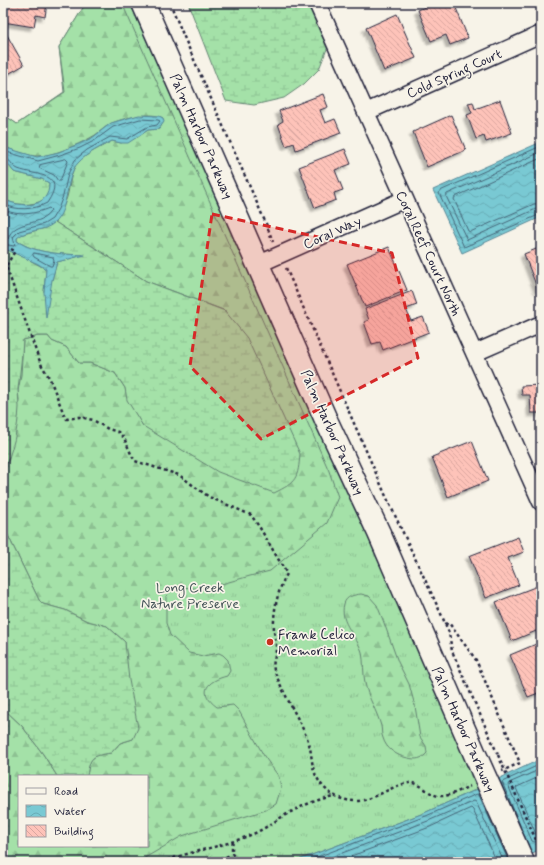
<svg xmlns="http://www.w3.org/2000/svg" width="544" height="865" font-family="Mynerve,sans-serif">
<defs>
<pattern id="grass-tufts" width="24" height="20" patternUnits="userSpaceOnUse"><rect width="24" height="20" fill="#a4e1a8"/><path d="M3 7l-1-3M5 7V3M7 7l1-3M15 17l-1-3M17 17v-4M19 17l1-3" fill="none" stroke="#8dc192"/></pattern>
<pattern id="forest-firs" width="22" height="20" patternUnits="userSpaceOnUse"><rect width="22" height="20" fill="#a4e1a8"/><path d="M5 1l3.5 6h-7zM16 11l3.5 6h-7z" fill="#8dc192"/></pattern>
<pattern id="wetland-marsh" width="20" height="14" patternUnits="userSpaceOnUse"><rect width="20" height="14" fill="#a4e1a8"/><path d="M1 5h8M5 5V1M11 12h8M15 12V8" fill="none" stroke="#8dc192"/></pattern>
<pattern id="water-waves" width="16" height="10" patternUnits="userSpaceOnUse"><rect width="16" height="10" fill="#79c9d3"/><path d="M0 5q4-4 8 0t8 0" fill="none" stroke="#68acb6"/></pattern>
<pattern id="building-back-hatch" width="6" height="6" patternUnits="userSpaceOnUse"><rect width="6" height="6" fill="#fec3b9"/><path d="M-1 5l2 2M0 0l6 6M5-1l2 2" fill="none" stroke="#d9a7a0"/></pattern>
<filter id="shadow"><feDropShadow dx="-3.5" dy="3.5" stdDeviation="1" flood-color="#0004"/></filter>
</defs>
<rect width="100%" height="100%" fill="#f7f3e8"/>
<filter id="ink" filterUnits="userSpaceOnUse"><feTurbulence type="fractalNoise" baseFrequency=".025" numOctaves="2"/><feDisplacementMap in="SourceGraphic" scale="8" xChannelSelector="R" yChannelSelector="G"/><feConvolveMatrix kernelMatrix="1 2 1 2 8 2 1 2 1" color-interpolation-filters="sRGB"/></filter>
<g filter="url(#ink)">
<path fill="url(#grass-tufts)" stroke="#638272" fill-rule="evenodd" d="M 86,3 L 130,3 L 480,788 L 424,813 L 293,862 L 3,862 L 3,114 L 17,124 L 64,92 L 59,47 ZM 19,776 L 147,776 L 147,846 L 19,846 Z"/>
<path fill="url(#forest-firs)" stroke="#638272" d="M 86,3 L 122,3 L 329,471 L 338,497 L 327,523 L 270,571 L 250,576 L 204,589 L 180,587 L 171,591 L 166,596 L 166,623 L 170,635 L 189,653 L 203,656 L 219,653 L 223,655 L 228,660 L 230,671 L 227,676 C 207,681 197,692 217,707 L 233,705 L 239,711 L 264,756 L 279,777 L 281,788 L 276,804 L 266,810 L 182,836 L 138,862 L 3,862 L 3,708 L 22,726 L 43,754 L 57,776 L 19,776 L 19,846 L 147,846 L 147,776 L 87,776 C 90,756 92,756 111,753 L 120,743 L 133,739 L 125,642 L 107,626 L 87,621 L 65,610 L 43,604 L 39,600 L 3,525 L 3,470 L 9,459 L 19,400 L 18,391 L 21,375 L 23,340 L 35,337 L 37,336 L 48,336 L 52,341 L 66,347 L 79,363 L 90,363 L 115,373 L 125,388 L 128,400 L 143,426 L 226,311 L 146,281 L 55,222 C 60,214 64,206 67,197 C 70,187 70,171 78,162 C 88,153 101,147 112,141 L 121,143 L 138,137 L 148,130 L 159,129 L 163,118 C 151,111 122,118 110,124 C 103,128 97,135 90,138 C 77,145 53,156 38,156 C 31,157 11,149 3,147 L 3,114 L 17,124 L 65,92 L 59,47 Z
M 361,594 L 369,596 L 377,605 L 383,620 L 398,662 L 409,684 L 415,706 L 420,737 L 426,746 L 427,753 C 422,759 416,760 408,758 C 397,756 386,749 383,738 C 381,734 382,730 381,726 C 377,711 368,698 365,683 C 363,673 364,662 362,652 C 357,636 339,623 344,604 C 346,596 354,595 361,594 Z"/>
<path fill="url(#wetland-marsh)" stroke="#638272" d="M 188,3 L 310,3 L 329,44 L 319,69 L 304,84 L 284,98 L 254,105 L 226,101 Z
M 3,162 L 6,162 L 14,172 L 42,179 L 49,183 L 49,191 L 44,200 C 31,206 16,206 3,199 Z
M 55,222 L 146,281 L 225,311 L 247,338 L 300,454 C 298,478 297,482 274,493 L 218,472 L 143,426 L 127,400 L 125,388 L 115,373 L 90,363 L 79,363 L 66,347 L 52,341 L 48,336 L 37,336 L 35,337 L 23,340 C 22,357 20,373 18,389 C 18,395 19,401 19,407 C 18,428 13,452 3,470 L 3,248 L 11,250 L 46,269 L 44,292 L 52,280 L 57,262 L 83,255 C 61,254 37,254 17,241 L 17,238 L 20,235 L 45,228 Z
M 3,525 L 39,600 L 43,604 L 65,610 L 87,621 L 107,626 L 125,642 L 129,680 L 138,728 L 133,739 L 120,743 L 111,753 C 92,756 90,756 87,776 L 57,776 L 43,754 L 22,726 L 3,708 Z"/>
<path fill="url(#water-waves)" stroke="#568696" d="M 139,115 L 159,116 L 163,118 L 164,122 L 159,129 L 148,130 L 128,143 L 121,143 L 112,141 C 101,147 87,153 78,163 C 65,176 70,209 54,223 C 44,232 27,229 17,238 L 17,241 C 37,254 62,254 85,255 L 57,262 L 52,280 L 46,318 L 44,292 L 46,269 L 36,263 L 3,248 L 3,199 C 20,208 50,209 49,183 L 42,179 L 14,172 L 6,162 L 3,162 L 3,147 L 37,157 L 59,152 L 79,144 L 92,138 L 111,123 Z
M 541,142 L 541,217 L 462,253 L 433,190 Z
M 541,759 L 541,849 L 528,855 L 496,780 Z
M 480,788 L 513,861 L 293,862 L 424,813 Z"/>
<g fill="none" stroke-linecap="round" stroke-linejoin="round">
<path stroke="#456578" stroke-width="1" d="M 541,146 L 440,191 L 439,193 L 464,247 L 541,214
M 3,151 L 38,161 L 60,155 L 80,148 L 94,141 L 113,127 L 140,119 L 158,120 L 160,121 L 157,125 L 147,127 L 127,139 L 110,137 L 87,150 L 75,160 L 68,174 L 63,196 L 58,209 L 52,219 L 44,224 L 19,231 L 13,237 L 15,245 L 14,246 L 3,244
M 541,152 L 447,194 L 446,196 L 467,240 L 536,209 L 541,209
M 3,158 C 11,158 11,166 18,169 C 36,176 68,172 47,203 C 34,210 16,211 3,204
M 541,158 L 455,197 L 454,199 L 468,231 L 470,232 L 534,204 L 541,203
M 66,159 L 68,161 L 60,181 L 58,181 L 54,175 L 39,168 L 40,165 Z
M 3,209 C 17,217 35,214 49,208 L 51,210 C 42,228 14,218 8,239 L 3,239
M 34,253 L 53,257 L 54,260 L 52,266 L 50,266 L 34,257 L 33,255 Z
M 541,769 L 509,783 L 508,785 L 532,841 L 534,842 L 541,841
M 541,776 L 517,787 L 516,788 L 536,834 L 541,835
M 520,825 L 502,782 L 541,764
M 304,862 L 426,816 L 477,794 L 479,795 L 509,862
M 318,862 L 428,821 L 474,801 L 476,802 L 504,862
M 335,862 L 430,827 L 471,808 L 473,810 L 497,862"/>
</g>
<path fill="url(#building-back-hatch)" stroke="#22223b" filter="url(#shadow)" d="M 5,3 L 47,3 L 45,17 L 36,15 L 34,27 L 3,22 Z
M 435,3 L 454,3 L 468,38 L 450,45 L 446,35 L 431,41 L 418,10 Z
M 397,14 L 416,58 L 384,71 L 366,28 Z
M 7,35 L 24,65 L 3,77 L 3,37 Z
M 323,94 L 328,107 L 320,110 L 325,123 L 335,119 L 341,133 L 296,150 L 294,143 L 286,146 L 278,124 L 283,121 L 279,111 Z
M 500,100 L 512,133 L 486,142 L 484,136 L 476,139 L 467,115 L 472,113 L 468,103 L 473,102 L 475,109 Z
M 451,115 L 466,150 L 427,167 L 413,132 Z
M 345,149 L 351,164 L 335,170 L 343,190 L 334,193 L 336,200 L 315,208 L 299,167 Z
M 389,247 L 407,290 L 365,307 L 347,264 Z
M 541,247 L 541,289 L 538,290 L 524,254 Z
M 412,291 L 417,305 L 406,309 L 411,321 L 423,317 L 429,332 L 383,350 L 380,342 L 372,344 L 364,322 L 369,320 L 365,309 Z
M 541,385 L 541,413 L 531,413 L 530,395 L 522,395 L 521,386 Z
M 472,441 L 488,481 L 448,497 L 432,457 Z
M 518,537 L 524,552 L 508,558 L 519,585 L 486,598 L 469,556 Z
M 540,585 L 541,629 L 512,641 L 496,602 Z
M 541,642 L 541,692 L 528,697 L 510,655 Z"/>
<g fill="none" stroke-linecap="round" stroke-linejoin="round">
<g stroke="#22223b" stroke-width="19">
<path id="street" d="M 317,3 L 541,502
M 366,112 L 541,34
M 259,264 L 405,199
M 475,353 L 541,324"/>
</g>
<g stroke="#22223b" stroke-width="25">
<path id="secondary" d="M 143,3 L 327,422 L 379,533 L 477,759"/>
</g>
<path stroke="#22223b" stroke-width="2.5" stroke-dasharray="3 3" stroke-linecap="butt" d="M 170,3 L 184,37 L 267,226 L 273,242
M 11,249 L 15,251 L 6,266 L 37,354 L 41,364 L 50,379 L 65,417 L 67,419 L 80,417 L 93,420 L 108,429 L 118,432 L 124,438 L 132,456 L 135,461 L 179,475 L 209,497 L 251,515 L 260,528 L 287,574 C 277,591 273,612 274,632 C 275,637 276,642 276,648 C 276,656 272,662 274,670 C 283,693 297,715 307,738 C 311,747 311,757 313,767 C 318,788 337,802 357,801 C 376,800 391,785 409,783 C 420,781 428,795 439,796 C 449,797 461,790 470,786
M 286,268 L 385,494 L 442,616 L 449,633 L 452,651 L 498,755
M 445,624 L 449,623 L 476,660 L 520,763 L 502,771
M 233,841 C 231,849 232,854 236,862
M 162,862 C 193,850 230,846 259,831 C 265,828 271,824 277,820 C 295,809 313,800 334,796
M 215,862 L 232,854"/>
<use href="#street" stroke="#f7f3e8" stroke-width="16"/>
<use href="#secondary" stroke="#f7f3e8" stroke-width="22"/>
<g stroke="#22223b" stroke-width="25" stroke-linecap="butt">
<path id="secondary-bridge" d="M 477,759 L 523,862"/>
</g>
<path stroke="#22223b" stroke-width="2.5" stroke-dasharray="3 3" stroke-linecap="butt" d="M 498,755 L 541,851"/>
<use href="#secondary-bridge" stroke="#f7f3e8" stroke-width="22"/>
</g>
</g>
<path fill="#d62828" fill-opacity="0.2" stroke="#d62828" stroke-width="3" stroke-dasharray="8 5" stroke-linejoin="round" d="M 212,214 L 392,253 L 418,358 L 261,439 L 190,366 Z"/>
<circle fill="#c8321e" stroke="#f7f3e8" stroke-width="1.5" cx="270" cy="642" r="4"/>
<g text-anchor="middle" stroke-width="3.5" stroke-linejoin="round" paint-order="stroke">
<g font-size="14" fill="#22223b" stroke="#f7f3e8">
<text transform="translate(454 73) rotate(-24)" y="5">Cold Spring Court</text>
<text transform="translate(202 136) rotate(66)" y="5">Palm Harbor Parkway</text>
<text transform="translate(332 232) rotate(-24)" y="5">Coral Way</text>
<text transform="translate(429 253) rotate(65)" y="5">Coral Reef Court North</text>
<text transform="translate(333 432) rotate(66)" y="5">Palm Harbor Parkway</text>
<text transform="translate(464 729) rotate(66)" y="5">Palm Harbor Parkway</text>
</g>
<g font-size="14" fill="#425256" stroke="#f7f3e8">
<text x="190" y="592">Long Creek<tspan x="190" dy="16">Nature Preserve</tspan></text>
</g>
<g font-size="14" fill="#22223b" stroke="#f7f3e8" text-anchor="start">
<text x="278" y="639">Frank Celico<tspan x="278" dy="16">Memorial</tspan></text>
</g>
</g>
<rect width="544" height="865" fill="none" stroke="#f7f3e8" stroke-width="16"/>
<rect x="8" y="8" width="528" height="849" fill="none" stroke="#22223b" stroke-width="1.5" filter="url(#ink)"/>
<rect x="18" y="775" width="130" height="72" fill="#f7f3e8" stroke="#a29fa3"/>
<rect x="26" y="788" width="20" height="6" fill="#f7f3e8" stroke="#a29fa3"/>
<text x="54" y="795" font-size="12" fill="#22223b">Road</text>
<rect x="26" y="805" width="20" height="12" fill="url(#water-waves)" stroke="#a29fa3"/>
<text x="54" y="815" font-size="12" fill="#22223b">Water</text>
<rect x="26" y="825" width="20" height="12" fill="url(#building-back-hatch)" stroke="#a29fa3"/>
<text x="54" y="835" font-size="12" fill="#22223b">Building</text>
</svg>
